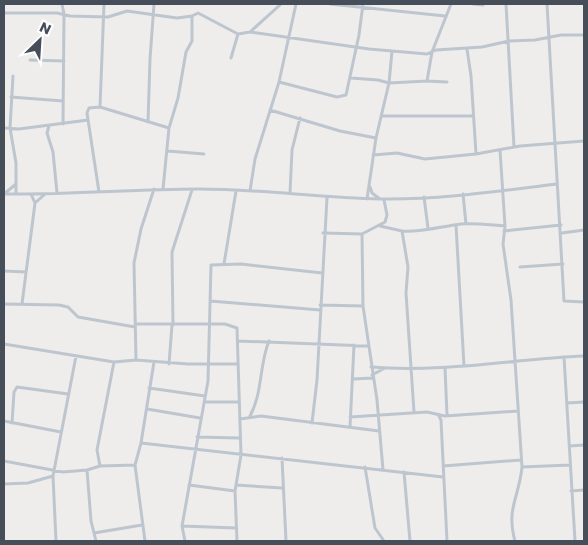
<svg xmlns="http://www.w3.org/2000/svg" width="588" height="545" font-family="Poppins,sans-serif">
<rect width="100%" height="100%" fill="#efecec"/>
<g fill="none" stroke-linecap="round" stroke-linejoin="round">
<path stroke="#bdc6ce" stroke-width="3" d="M 62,4 L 64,14 L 63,124
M 330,4 L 445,16
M 473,4 L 483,5
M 506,4 L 514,147
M 547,4 L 564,301 L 584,302
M 4,13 L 57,13 L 70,16 L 108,17 L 127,11 L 177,18 L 192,16 L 198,13 L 238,34 L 250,32 L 369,49 L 427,54 L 436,50 L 482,47 L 509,41 L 535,40 L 561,35 L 584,35
M 250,32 L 281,4
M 467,49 L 471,76 L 476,154
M 231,58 L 238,34
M 30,60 L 64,61
M 13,76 L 10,128 L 16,163 L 16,194
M 351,78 L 378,80 L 389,83 L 427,81 L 432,52 L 451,4
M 427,81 L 447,82
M 279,82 L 337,97 L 346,95 L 359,35 L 363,4
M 11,97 L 63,101
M 100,107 L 104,4
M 270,110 L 340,131 L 376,138
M 381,116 L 472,116
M 148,122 L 150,59 L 154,4
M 49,126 L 47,133 L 53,152 L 57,193
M 4,128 L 19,129 L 88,120
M 500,150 L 505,226 L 503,244 L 511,300 L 522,467 C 519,498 506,508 515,541
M 168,151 L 204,154
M 373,155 L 397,153 L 425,159 L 476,154 L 520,146 L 584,141
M 370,187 L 372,193 L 380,199
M 163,189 L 169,128 L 178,98 L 186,52 L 192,41 L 192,16
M 250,191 L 255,159 L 279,82 L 296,4
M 99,192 L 87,113 L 89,108 L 100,107 L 169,128
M 290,193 L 292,150 L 300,118
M 4,194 C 69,195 134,189 199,189 C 260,189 320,198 380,199 C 439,200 499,191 557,184
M 4,194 L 16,184
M 463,194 L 466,224
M 424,197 L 428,228
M 367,199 L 376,138 L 389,83 L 392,51
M 35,203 L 44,195
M 456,225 L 464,366
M 380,226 L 402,231
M 504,231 L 561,225
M 323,233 L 362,234 L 363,306 L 377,400 L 383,470
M 562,233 L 584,230
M 362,234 L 385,222 L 387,215 L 384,200
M 224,264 L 236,191
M 520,267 L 563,264
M 4,271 L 26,272
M 210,301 L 320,310
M 4,304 L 59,305 L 68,307 L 78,317 L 135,327
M 22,304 L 35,203 L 31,194
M 320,305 L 363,306
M 136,324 L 225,324 L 237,328 L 241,455 L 235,491 L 237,541
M 173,325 L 172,252 L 192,190
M 238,341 L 367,346
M 4,344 L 114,362 L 136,360 L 188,364 L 238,364
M 564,357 L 575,541
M 136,360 L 134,263 L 141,229 L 154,189
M 169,364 L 172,325
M 371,367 C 443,373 513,359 584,356
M 445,368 L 447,415
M 372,375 L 383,369
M 353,379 L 373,378
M 149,388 L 205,396
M 204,402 L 238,402
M 567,403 L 584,402
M 147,409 L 200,418
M 414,412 L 406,293 L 408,267 L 402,231 C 417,233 444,226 461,224 C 476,223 490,225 505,226
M 250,416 C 263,392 259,365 269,341
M 439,416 L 441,420 L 447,541
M 350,417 L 427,412 L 445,416 L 518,411
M 240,419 L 261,416 L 379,431
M 4,421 L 61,432
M 12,423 L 14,392 L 17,387 L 68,394
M 312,423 L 317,380 L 327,198
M 350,427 L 354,345
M 197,437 L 239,438
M 141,443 L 443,477
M 569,446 L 584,445
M 282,458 L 286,541
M 4,461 L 63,472 L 87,470 L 100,466 L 135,465
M 100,466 L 97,450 L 114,362
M 443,466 L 521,460
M 365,467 L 375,528 L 384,541
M 522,467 L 570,465
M 87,470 L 91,521 L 96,541
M 404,472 L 410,541
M 4,484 L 28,483 L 53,476
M 189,485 L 235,491
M 236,485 L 282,488
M 571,491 L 584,490
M 182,526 L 236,528
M 94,533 L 142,525
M 56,541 L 53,476 L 76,356
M 145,541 L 135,465 L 141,443 L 154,362
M 185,541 L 182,526 L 208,381 L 211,265 L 241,264 L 322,273"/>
</g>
<rect width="588" height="545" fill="none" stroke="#454e59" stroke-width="10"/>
<g transform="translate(40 40) rotate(25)" stroke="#ffffff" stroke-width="4" paint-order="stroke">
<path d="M0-4L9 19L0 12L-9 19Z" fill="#454e59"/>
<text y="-8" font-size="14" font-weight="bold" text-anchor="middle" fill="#454e59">N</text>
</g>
</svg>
